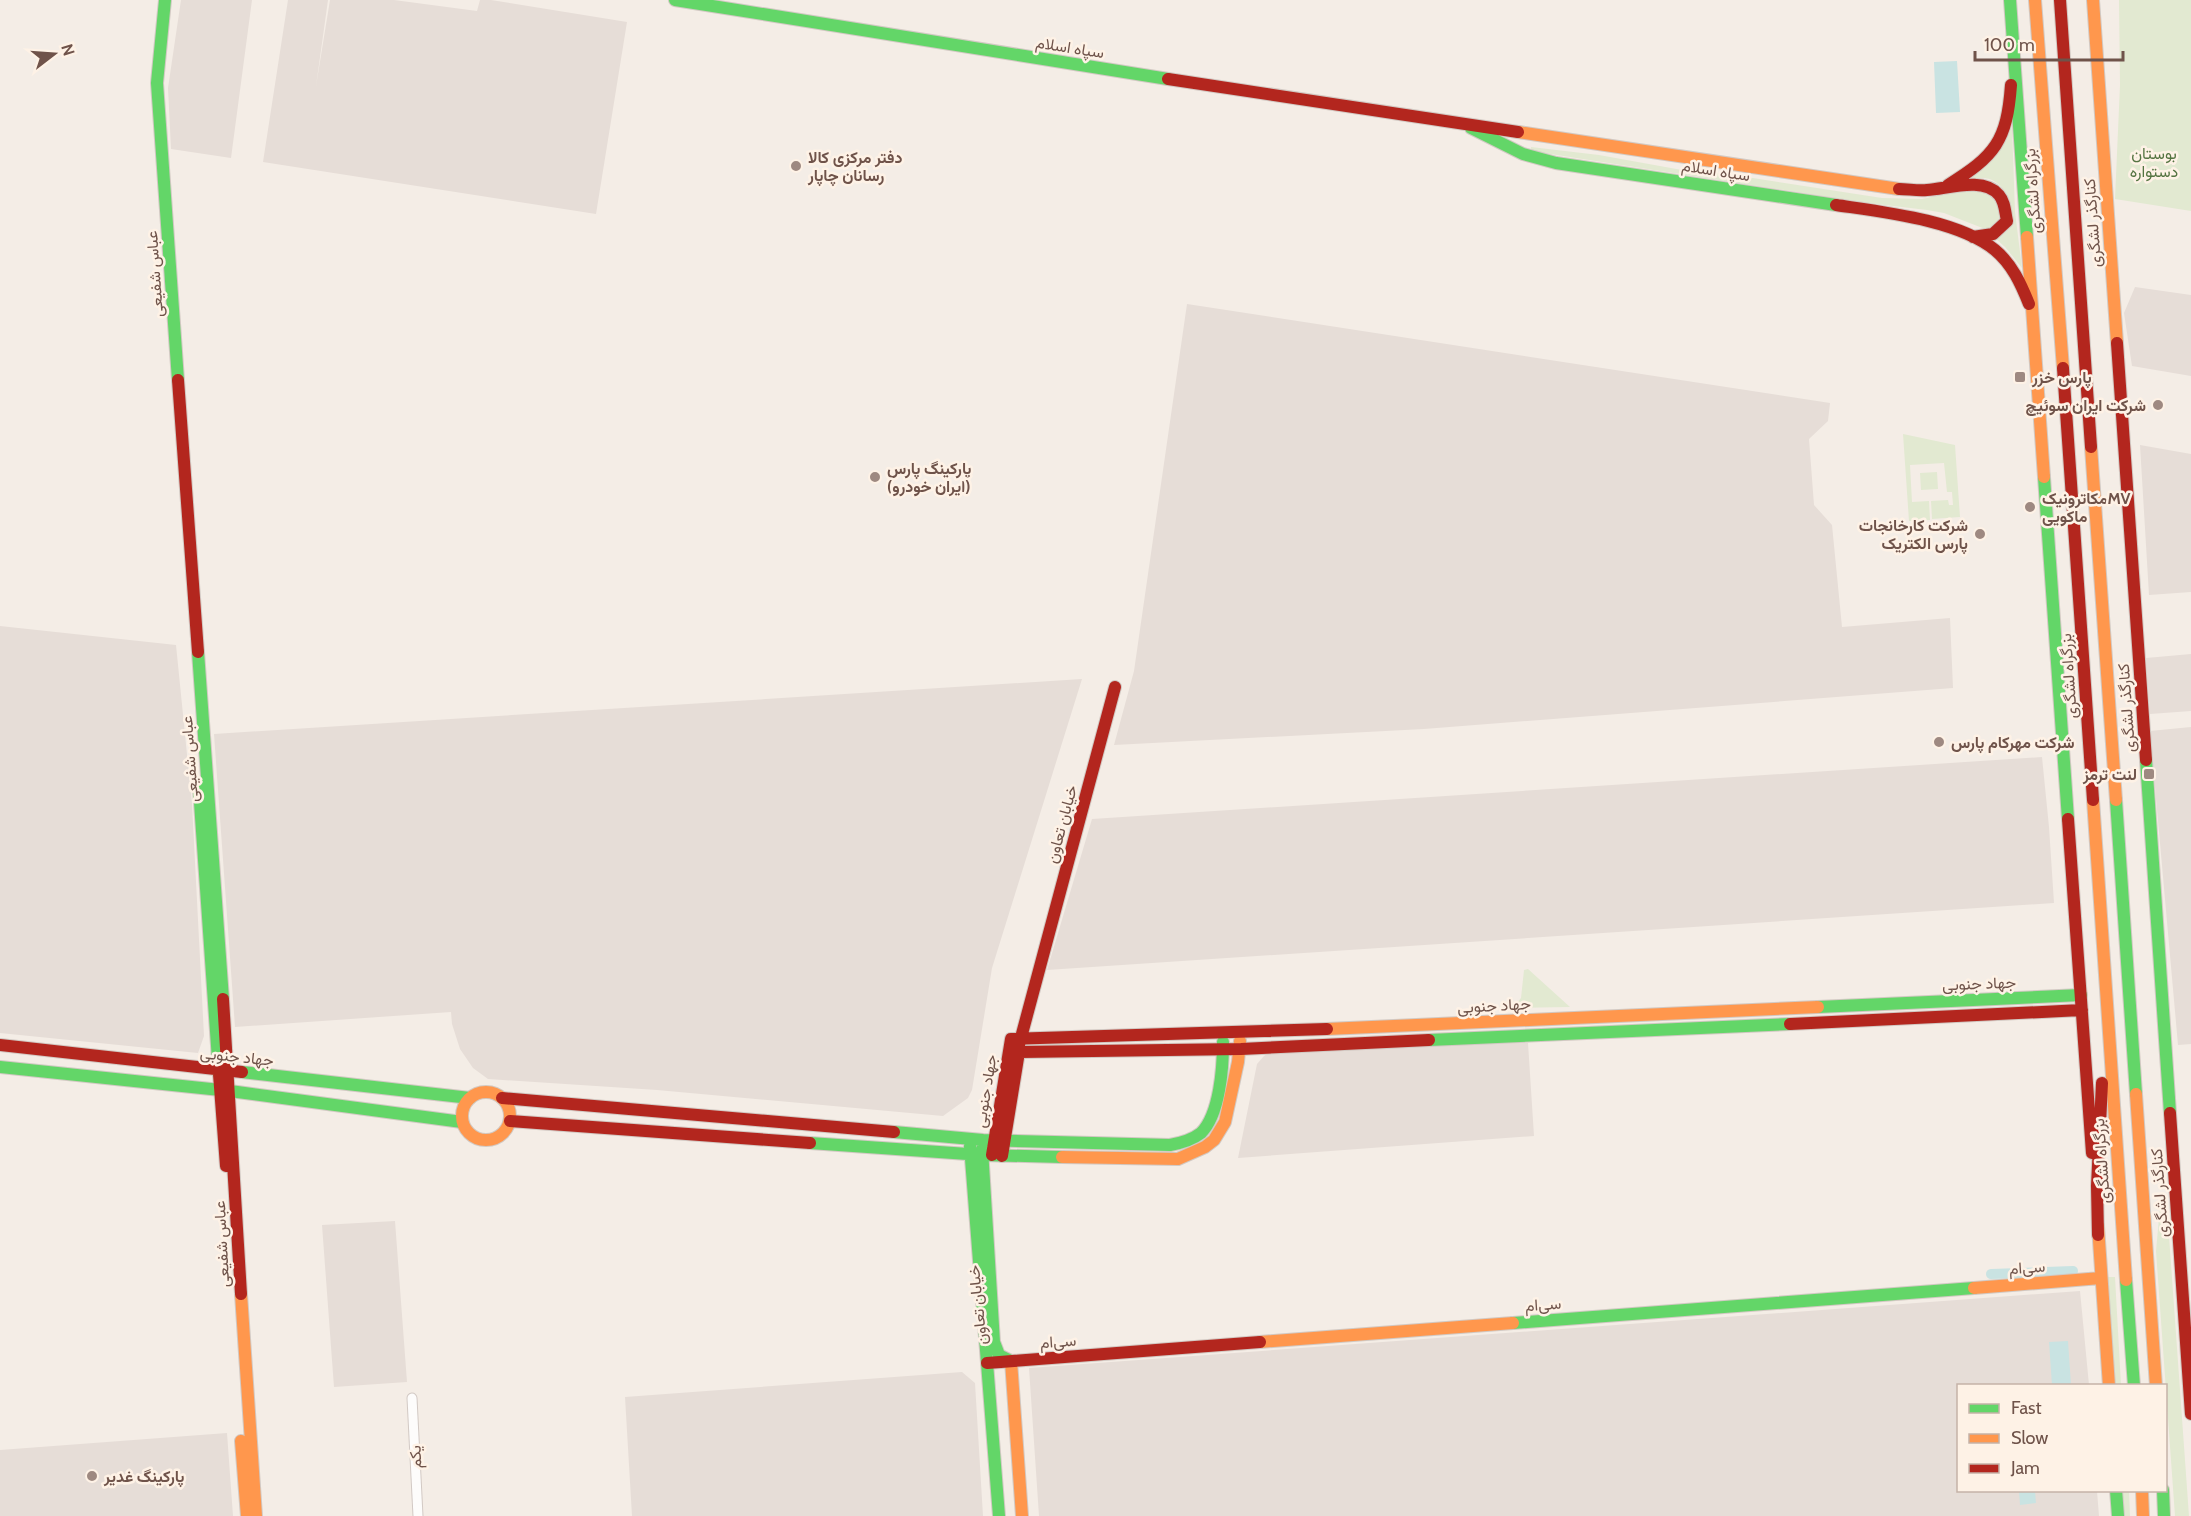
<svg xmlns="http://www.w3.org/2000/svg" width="2191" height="1516" font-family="Cabin,Vazirmatn,sans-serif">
<rect width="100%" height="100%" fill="#f4ede6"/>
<path fill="#e6ddd7" d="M 181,0 L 252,0 L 231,158 L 171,149 L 168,88 Z
M 288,0 L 328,0 L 316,86 L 330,0 L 394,0 L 477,11 L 480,0 L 491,0 L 627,22 L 596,214 L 263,162 Z
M 2135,287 L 2191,295 L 2191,376 L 2132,366 L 2124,313 Z
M 1187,304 L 1830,403 L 1828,421 L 1809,439 L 1814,505 L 1832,525 L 1842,627 L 1950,618 L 1953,688 L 1424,729 L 1114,745 L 1134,671 Z
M 2140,445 L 2191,454 L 2191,592 L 2149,595 Z
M 0,626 L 176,645 L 192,804 L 204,1036 L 198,1053 L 0,1033 Z
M 2191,654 L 2191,711 L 2150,714 L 2146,658 Z
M 1082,679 L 992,968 L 972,1090 L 968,1098 L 943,1116 L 657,1090 L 488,1079 L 473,1068 L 460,1049 L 452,1024 L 451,1012 L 235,1027 L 214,734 Z
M 2191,727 L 2191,1044 L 2178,1045 L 2150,731 Z
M 2042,757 L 2049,827 L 2054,903 L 1047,970 L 1092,819 Z
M 1528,1043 L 1534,1136 L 1238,1158 L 1257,1064 L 1264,1056 L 1272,1051 L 1424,1044 Z
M 395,1221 L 407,1382 L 334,1387 L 322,1225 Z
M 2080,1291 L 2089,1385 L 1958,1386 L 1958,1490 L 2097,1491 L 2099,1516 L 1039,1516 L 1029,1368 Z
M 962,1372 L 975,1383 L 983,1516 L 632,1516 L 625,1397 Z
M 227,1433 L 233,1516 L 0,1516 L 0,1450 Z"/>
<path fill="#e2e9d1" d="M 2119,0 L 2191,0 L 2191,211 L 2115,199 L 2120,85 Z
M 2012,126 L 2015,212 L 2022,268 L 2005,247 L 1995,238 C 2021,229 2014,190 1992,180 C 1983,176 1972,179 1963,180 C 1988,171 2003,150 2012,126 Z
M 1531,147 L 1599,155 L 1682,170 L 1727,174 L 1882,198 L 1922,199 L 1965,190 L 1982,188 L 1996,197 L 2002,220 L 1996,228 L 1985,229 L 1944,213 L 1927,210 L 1868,203 L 1531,151 Z
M 1903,434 L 1955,445 L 1960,517 L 1932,519 L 1931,501 L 1948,500 L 1949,505 L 1953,505 L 1952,492 L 1947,492 L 1944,463 L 1910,465 L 1912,502 L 1929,501 L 1930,520 L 1909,521 Z
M 1937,472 L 1938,489 L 1921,490 L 1920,473 Z
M 1528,969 L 1570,1007 L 1513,1008 L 1521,998 L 1524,970 Z
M 2166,1194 L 2189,1516 L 2175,1516 L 2156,1251 L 2160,1207 Z
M 2104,1277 L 2115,1277 L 2121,1385 L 2112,1385 Z
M 2120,1491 L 2129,1491 L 2130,1516 L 2122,1516 Z"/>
<path fill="#c9e3e2" d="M 1957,61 L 1960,112 L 1936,113 L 1934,62 Z
M 2068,1341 L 2071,1385 L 2052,1385 L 2049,1342 Z
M 2019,1491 L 2035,1491 L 2036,1503 L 2020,1505 Z"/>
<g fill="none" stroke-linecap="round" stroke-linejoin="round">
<path stroke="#c9e3e2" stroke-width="10" d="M 1991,1274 L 2073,1271"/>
<g stroke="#d2c9c4" stroke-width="11">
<path id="street" d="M 412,1398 L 418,1516"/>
</g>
<g stroke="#d2c9c3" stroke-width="14">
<path id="fast" d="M 165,0 L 157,83 L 178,380
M 675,0 L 1168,79
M 2010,0 L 2027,237
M 1471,128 L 1523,154 L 1556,163 L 1836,205
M 2044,477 L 2068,819
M 198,652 L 223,999
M 2146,760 L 2170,1113
M 199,788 L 219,1074
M 2116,800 L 2136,1094
M 1818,1007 L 2081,995
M 1429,1040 L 1790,1024
M 0,1067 L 230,1091 L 462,1122
M 242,1072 L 470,1098
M 894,1132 L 983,1140 L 1170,1145 C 1181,1143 1192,1140 1201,1133 C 1220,1114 1223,1067 1223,1042
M 810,1143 L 982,1155 L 1062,1157
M 970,1146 L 999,1516
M 982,1149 L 994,1342 L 999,1355 L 1011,1361
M 2126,1280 L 2134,1386
M 1513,1323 L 1974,1288
M 2116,1490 L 2118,1516
M 2163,1490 L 2164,1516"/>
</g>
<g stroke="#d2c9c3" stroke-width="14">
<path id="slow" d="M 2035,0 L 2063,368
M 2093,0 L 2117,343
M 1518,132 L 1899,189
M 2027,237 L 2044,477
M 2091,447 L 2116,800
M 2093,800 L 2126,1280
M 1327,1029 L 1818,1007
M462 1116a24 24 0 1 1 48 0a24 24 0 1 1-48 0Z
M 2136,1094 L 2156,1386
M 1062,1157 L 1178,1159 L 1205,1147 L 1214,1140 L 1225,1122 L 1238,1062 L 1240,1041
M 2098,1226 L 2109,1386
M 1974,1288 L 2101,1278
M 241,1294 L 256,1516
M 1260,1342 L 1513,1323
M 1011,1361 L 1022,1516
M 241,1441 L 247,1516
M 2142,1490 L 2143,1516"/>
</g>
<g stroke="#d2c9c3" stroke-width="14">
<path id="jam" d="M 2060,0 L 2091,447
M 1168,79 L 1518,132
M 1948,185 C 1995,156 2007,141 2011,85
M 1899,189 C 1908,189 1918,191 1927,190 C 1947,189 1983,176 1999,195 C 2005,202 2005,212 2007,221 L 1993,234 L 1973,237
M 1836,205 C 1883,212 1958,220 1995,250 C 2012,264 2021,284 2029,304
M 2117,343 L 2146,760
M 2063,368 L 2093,800
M 178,380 L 198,652
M 2068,819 L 2092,1153
M 223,999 L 241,1294
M 1790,1024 L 2082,1010
M 0,1045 L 242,1072
M 1019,1045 L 1115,687
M 219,1074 L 226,1166
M 502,1098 L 894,1132
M 2170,1113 L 2191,1414
M 510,1121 L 810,1143
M 992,1155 L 1011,1039 L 1327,1029
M 1002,1156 L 1019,1052 L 1241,1049 L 1429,1040
M 2098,1235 L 2097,1186 L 2102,1083
M 987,1363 L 1260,1342"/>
</g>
<use href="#street" stroke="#fdfcfb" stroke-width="9"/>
<use href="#fast" stroke="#63d668" stroke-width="12"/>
<use href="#slow" stroke="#ff974d" stroke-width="12"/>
<use href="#jam" stroke="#b3261e" stroke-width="12"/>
</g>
<g fill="#9e8981" stroke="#fef2e6" stroke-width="2">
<circle cx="796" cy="166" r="6"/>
<rect x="2014" y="371" width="12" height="12" rx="3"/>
<circle cx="2158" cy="405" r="6"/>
<circle cx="875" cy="477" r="6"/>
<circle cx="2030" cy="507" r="6"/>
<circle cx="1980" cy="534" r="6"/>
<circle cx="1939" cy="742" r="6"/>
<rect x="2143" y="768" width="12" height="12" rx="3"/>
<circle cx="92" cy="1476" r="6"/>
</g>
<g text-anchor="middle" stroke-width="5" stroke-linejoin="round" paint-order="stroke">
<g font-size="16" fill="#6f534a" stroke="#fef2e6">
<text transform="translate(1070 47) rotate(9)" y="6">سپاه اسلام</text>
<text transform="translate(1716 170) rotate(9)" y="6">سپاه اسلام</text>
<text transform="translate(2032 191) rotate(-94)" y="6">بزرگراه لشگری</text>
<text transform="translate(2092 223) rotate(-94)" y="6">کنارگذر لشگری</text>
<text transform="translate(154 274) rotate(-94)" y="6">عباس شفیعی</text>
<text transform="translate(2068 676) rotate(-94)" y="6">بزرگراه لشگری</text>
<text transform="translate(2126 708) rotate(-94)" y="6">کنارگذر لشگری</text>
<text transform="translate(189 759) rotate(-94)" y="6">عباس شفیعی</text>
<text transform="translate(1061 824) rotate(-75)" y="6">خیابان تعاون</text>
<text transform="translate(1979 983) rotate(-2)" y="6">جهاد جنوبی</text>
<text transform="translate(1494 1005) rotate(-3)" y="6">جهاد جنوبی</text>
<text transform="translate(237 1056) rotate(6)" y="6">جهاد جنوبی</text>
<text transform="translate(985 1091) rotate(-81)" y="6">جهاد جنوبی</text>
<text transform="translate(2101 1161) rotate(-94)" y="6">بزرگراه لشگری</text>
<text transform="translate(2159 1193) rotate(-94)" y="6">کنارگذر لشگری</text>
<text transform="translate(221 1244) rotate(-93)" y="6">عباس شفیعی</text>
<text transform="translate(2027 1267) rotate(-4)" y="6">سی‌ام</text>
<text transform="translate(1543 1304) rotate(-4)" y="6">سی‌ام</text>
<text transform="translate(977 1305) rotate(-96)" y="6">خیابان تعاون</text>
<text transform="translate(1058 1341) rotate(-4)" y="6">سی‌ام</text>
<text transform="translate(415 1457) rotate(-93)" y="6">یکم</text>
</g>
<g font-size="16" fill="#557442" stroke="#fef2e6">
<text x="2154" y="159">بوستان<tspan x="2154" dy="18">دستواره</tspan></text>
</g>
<g font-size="16" font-weight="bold" fill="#6f534a" stroke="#fef2e6" text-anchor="start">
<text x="808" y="163">دفتر مرکزی کالا<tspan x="808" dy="18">رسانان چاپار</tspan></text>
<text x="2032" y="383">پارس خزر</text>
<text x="2146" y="411" text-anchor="end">شرکت ایران سوئیچ</text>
<text x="887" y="474">پارکینگ پارس<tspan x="887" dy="18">(ایران خودرو)</tspan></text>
<text x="2042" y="504">مکاترونیکMV<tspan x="2042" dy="18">ماکویی</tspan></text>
<text x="1968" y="531" text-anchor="end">شرکت کارخانجات<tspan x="1968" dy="18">پارس الکتریک</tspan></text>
<text x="1951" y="748">شرکت مهرکام پارس</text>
<text x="2137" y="780" text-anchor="end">لنت ترمز</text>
<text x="104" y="1482">پارکینگ غدیر</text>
</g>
</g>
<rect x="1957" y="1384" width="210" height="108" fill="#fef2e6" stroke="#c5b2a8" stroke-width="1.5"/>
<rect x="1969" y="1404" width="30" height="9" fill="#63d668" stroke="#c5b2a8" stroke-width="1.5"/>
<text x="2011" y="1414" font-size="18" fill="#6f534a">Fast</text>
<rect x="1969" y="1434" width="30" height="9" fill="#ff974d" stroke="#c5b2a8" stroke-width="1.5"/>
<text x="2011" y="1444" font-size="18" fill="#6f534a">Slow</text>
<rect x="1969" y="1464" width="30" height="9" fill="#b3261e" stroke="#c5b2a8" stroke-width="1.5"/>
<text x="2011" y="1474" font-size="18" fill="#6f534a">Jam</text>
<g transform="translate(54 54) rotate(73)" stroke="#fef2e6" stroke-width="4.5" paint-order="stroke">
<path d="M0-4.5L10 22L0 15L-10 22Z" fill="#6f534a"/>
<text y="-9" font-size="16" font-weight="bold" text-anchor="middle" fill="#6f534a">N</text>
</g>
<path d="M1975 51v9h148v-9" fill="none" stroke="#6f534a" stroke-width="3"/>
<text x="1984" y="51" font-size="18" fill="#6f534a" stroke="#fef2e6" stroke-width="4.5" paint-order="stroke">100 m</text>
</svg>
